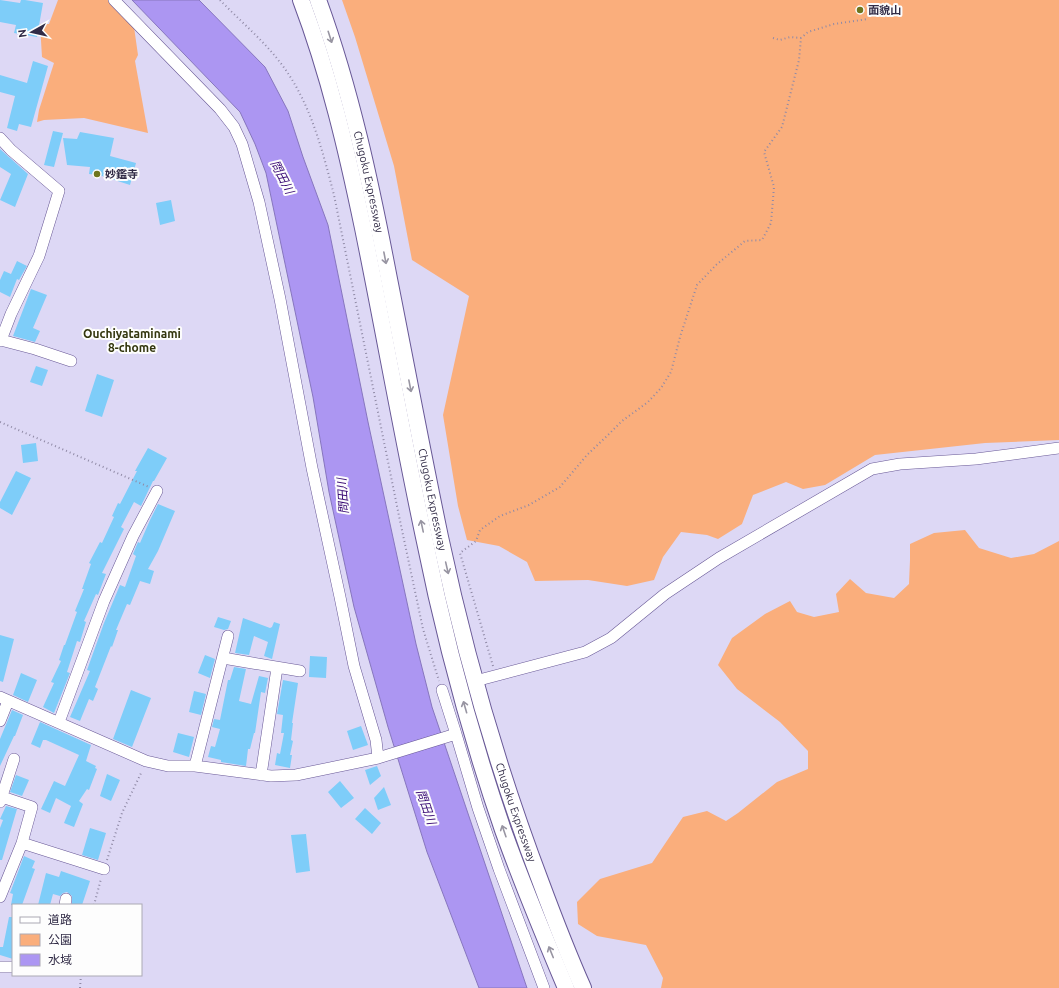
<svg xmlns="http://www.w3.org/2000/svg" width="1059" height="988" font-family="Ubuntu,'Noto Sans JP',sans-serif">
<rect width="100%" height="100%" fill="#ddd8f5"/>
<path fill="#faae7c" d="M 58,0 L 108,0 L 134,27 L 138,55 L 135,61 L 148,133 L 84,118 L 44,120 L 37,122 L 39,110 L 54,63 L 42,57 L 40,24 L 49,24 Z
M 342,0 L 1059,0 L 1059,440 L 985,443 L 875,455 L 825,485 L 803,489 L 786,482 L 753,495 L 742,524 L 718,539 L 707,535 L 681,532 L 663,557 L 654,580 L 627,586 L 588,580 L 535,581 L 527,562 L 499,546 L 467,540 L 458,506 L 443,415 L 469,296 L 412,260 L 394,166 L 355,37 Z
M 965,530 L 979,548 L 1011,558 L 1034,554 L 1059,541 L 1059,988 L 661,988 L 663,978 L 646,945 L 597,936 L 578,924 L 577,902 L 600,879 L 652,863 L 683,817 L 707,811 L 726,821 L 738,813 L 777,782 L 808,769 L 808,751 L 780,722 L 737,689 L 718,665 L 732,638 L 765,614 L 790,601 L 797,612 L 814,617 L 839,612 L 836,594 L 850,579 L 866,593 L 894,598 L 909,584 L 910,560 L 910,544 L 934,533 Z"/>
<path fill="#ac96f2" stroke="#8776be" d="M 132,0 L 199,0 L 265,67 L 288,111 L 303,157 L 328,225 L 368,422 L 416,644 L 432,707 L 527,988 L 479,988 L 427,852 L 388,727 L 354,607 L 329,492 L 313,397 L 266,173 L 255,144 L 240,112 Z"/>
<path fill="#7ecdf9" d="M 0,0 L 20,3 L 21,0 L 25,0 L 43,3 L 37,37 L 14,33 L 16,25 L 0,22 Z
M 33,61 L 48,66 L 31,127 L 19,124 L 17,131 L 7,128 L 15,96 L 0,92 L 0,75 L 27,83 Z
M 53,131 L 63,133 L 54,167 L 44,165 Z
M 80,132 L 114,138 L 110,156 L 136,163 L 130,185 L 99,175 L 89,174 L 90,167 L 67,165 L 63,138 L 77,139 Z
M 0,149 L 28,174 L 15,207 L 0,200 L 11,174 L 0,167 Z
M 171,200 L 175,221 L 160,225 L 156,203 Z
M 17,261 L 27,266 L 19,280 L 17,279 L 10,297 L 0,292 L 0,280 L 4,271 L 11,274 Z
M 31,289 L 47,295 L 33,328 L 40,331 L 35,342 L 13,336 Z
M 36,366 L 48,370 L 42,386 L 30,382 Z
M 97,374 L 114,380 L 102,417 L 85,411 Z
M 36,443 L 38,461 L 23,463 L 21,445 Z
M 148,448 L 167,458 L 154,481 L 153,481 L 141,506 L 134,502 L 121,527 L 124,529 L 102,573 L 106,574 L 98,595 L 96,594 L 84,621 L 86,622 L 80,642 L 77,641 L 67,672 L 70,673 L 54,713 L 43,707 L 54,683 L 51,682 L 61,661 L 59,660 L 64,645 L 65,645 L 77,612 L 75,611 L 84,589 L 82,589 L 91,564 L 89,563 L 100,542 L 102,543 L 114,517 L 112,516 L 118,503 L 120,504 L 137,471 L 135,471 Z
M 16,471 L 31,478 L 12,515 L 0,508 L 0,502 Z
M 158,504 L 175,511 L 158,551 L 148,569 L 154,571 L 150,584 L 140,581 L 130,605 L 127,604 L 116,630 L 118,630 L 112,647 L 111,646 L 95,687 L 98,689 L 93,701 L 89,699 L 80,721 L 70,717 L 90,671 L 87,670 L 104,623 L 120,585 L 125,587 L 136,556 L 133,554 L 138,542 L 140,543 L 150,520 Z
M 218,617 L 231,621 L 228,629 L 224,630 L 214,627 Z
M 243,618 L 270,628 L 272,627 L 274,622 L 280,624 L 272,659 L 264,656 L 268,642 L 254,636 L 249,655 L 235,653 Z
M 0,635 L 14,639 L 3,682 L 0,681 Z
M 205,655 L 215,659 L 210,678 L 198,673 Z
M 310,656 L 327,657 L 326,678 L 309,677 Z
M 234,667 L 246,669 L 239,701 L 251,704 L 259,676 L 268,678 L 265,693 L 261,692 L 255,733 L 254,733 L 250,749 L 248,749 L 246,766 L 221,762 L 221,760 L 208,757 L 211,746 L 215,747 L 220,729 L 212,727 L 214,719 L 220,720 L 228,680 L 230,680 Z
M 21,673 L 37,680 L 28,702 L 13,695 Z
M 283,680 L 298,683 L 292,723 L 293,723 L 291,740 L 293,741 L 290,755 L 292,755 L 290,768 L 275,765 L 277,753 L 280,754 L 284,733 L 281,733 L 283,715 L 277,714 Z
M 131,690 L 151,698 L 132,747 L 113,739 Z
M 194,691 L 206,694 L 201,715 L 189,712 Z
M 12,710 L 23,715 L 15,736 L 14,736 L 0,766 L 0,739 Z
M 40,722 L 91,745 L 86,761 L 96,766 L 95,768 L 97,769 L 89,790 L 87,789 L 79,801 L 83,804 L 74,827 L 64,823 L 71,806 L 56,798 L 50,813 L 41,809 L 54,781 L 65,786 L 79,755 L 46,740 L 43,740 L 40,748 L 31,744 Z
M 361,726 L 368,745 L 353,750 L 347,731 Z
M 178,733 L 194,737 L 189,757 L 173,752 Z
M 377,766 L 381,776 L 370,785 L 365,770 Z
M 107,774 L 120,780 L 111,801 L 100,796 Z
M 16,775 L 29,780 L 22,796 L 10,792 Z
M 340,781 L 354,798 L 341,808 L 328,792 Z
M 384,787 L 391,805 L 378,810 L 374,798 Z
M 6,806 L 17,809 L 2,860 L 0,860 L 0,828 L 3,820 L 0,819 Z
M 365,808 L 381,823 L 372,834 L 355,819 Z
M 90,828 L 106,833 L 98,860 L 82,855 Z
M 306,834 L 310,871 L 296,873 L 291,835 Z
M 24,856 L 35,861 L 32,868 L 35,869 L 22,905 L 11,905 L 13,894 L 10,893 Z
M 61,871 L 90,881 L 82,905 L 72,905 L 72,896 L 67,892 L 63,893 L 60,896 L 53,894 L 50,905 L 38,905 L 46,873 L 59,877 Z
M 9,917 L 13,917 L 13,959 L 0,955 L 0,947 L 3,947 Z"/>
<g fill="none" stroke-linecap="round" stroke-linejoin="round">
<g stroke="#685896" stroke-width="12">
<path id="minor" d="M 114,0 L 220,109 L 234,127 L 242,144 L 259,202 L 280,299 L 312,468 L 340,597 L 354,666 L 376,740 L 378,758
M 0,138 L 11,150 L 59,191 L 39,256 L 11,314 L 1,340
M 0,341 L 1,340 L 35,349 L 71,361
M 223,658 L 300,671
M 483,679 L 585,652 L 611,638 L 665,594 L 719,558 L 872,469 L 900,464 L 976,459 L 1059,448
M 0,697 L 146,761 L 168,766 L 195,766 L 271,776 L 296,775 L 378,758 L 456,734 L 442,690
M 0,721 L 8,701
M 59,722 L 104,601 L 133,536 L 157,491
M 456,734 L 478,808 L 499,869 L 544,988
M 195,766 L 228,636
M 261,775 L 277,668
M 2,797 L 32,807 L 22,843
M 0,802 L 14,759
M 0,897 L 22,843 L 104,869
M 65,905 L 66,899
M 0,967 L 13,967"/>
</g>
<g stroke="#685896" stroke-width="18">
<g id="highway">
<path d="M 301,0 C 329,74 347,151 363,228 C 384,331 402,434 424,537 C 444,636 470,734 503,830 C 522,883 544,936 566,988"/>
<path id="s1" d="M 318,0 C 351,90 371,185 389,279 C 406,365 422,451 440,537 C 465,655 498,770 541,883 C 554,918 568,954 583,988"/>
</g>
</g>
<path stroke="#908aa6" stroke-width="2" stroke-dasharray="1 3" stroke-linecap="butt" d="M 220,0 C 239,20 262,39 279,61 C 310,100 322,149 334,195 L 399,516 L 423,629 L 439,681
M 773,38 L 780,40 L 790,37 L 801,38
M 0,422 L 149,487
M 493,666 L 460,553 L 476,541 L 480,530 L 500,516 L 529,505 L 560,487 L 587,455 L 609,434 L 622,421 L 648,402 L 661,388 L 671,372 L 680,337 L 697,285 L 716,265 L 745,241 L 762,240 L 771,223 L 774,187 L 764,152 L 782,127 L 799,60 L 801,38 L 808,32 L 834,24 L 868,19
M 107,860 L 122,813 L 142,771
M 94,905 L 101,879
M 80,988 L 81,975"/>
<use href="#minor" stroke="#fff" stroke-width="11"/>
<use href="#highway" stroke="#fff" stroke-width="16"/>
</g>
<defs><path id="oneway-shaft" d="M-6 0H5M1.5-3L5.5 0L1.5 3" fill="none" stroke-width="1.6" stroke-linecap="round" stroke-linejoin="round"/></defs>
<g stroke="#9895a2">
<use href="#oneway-shaft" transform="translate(330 37) rotate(72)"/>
<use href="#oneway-shaft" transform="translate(385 258) rotate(79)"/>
<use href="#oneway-shaft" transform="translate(410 386) rotate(79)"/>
<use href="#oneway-shaft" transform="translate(422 526) rotate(-102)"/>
<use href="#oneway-shaft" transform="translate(447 568) rotate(77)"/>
<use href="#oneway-shaft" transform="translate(465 707) rotate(-106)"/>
<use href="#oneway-shaft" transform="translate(504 831) rotate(-109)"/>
<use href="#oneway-shaft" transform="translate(551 952) rotate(-112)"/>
</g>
<g fill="#6e751e" stroke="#fdfdfd" stroke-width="1.5">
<circle cx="860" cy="10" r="4"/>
<circle cx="97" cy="174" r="4"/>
</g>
<g text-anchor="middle" stroke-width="4" stroke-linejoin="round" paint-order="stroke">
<g font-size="11" font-weight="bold" fill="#312b46" stroke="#fdfdfd" text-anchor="start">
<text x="868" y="14">面貌山</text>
<text x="105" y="178">妙鑑寺</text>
</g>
<g font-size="11" fill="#312b46" stroke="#fdfdfd">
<text dy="4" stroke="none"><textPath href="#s1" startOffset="189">Chugoku Expressway</textPath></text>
<text dy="4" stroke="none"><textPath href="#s1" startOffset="513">Chugoku Expressway</textPath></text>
<text dy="4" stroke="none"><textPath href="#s1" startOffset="837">Chugoku Expressway</textPath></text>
</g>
<g font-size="12" font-style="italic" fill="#390a74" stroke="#fdfdfd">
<text transform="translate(282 177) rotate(63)" y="4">問田川</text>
<text transform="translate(343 496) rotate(-94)" y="4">問田川</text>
<text transform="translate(426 807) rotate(71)" y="4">問田川</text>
</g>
<g font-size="12" font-weight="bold" fill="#33360e" stroke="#fdfdfd">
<text x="132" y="338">Ouchiyataminami<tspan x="132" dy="14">8-chome</tspan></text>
</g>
</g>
<rect x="12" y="904" width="130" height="72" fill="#fdfdfd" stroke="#aba9b4"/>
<rect x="20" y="917" width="20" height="6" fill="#ffffff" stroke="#aba9b4"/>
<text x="48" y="924" font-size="12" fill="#312b46">道路</text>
<rect x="20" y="934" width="20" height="12" fill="#faae7c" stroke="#aba9b4"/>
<text x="48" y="944" font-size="12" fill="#312b46">公園</text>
<rect x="20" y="954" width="20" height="12" fill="#ac96f2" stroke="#aba9b4"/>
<text x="48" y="964" font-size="12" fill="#312b46">水域</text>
<g transform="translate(32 32) rotate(262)" stroke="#fdfdfd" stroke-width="3" paint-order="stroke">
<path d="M0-3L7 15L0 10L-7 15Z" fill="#312b46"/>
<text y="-6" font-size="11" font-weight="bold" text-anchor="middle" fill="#312b46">N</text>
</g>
</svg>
